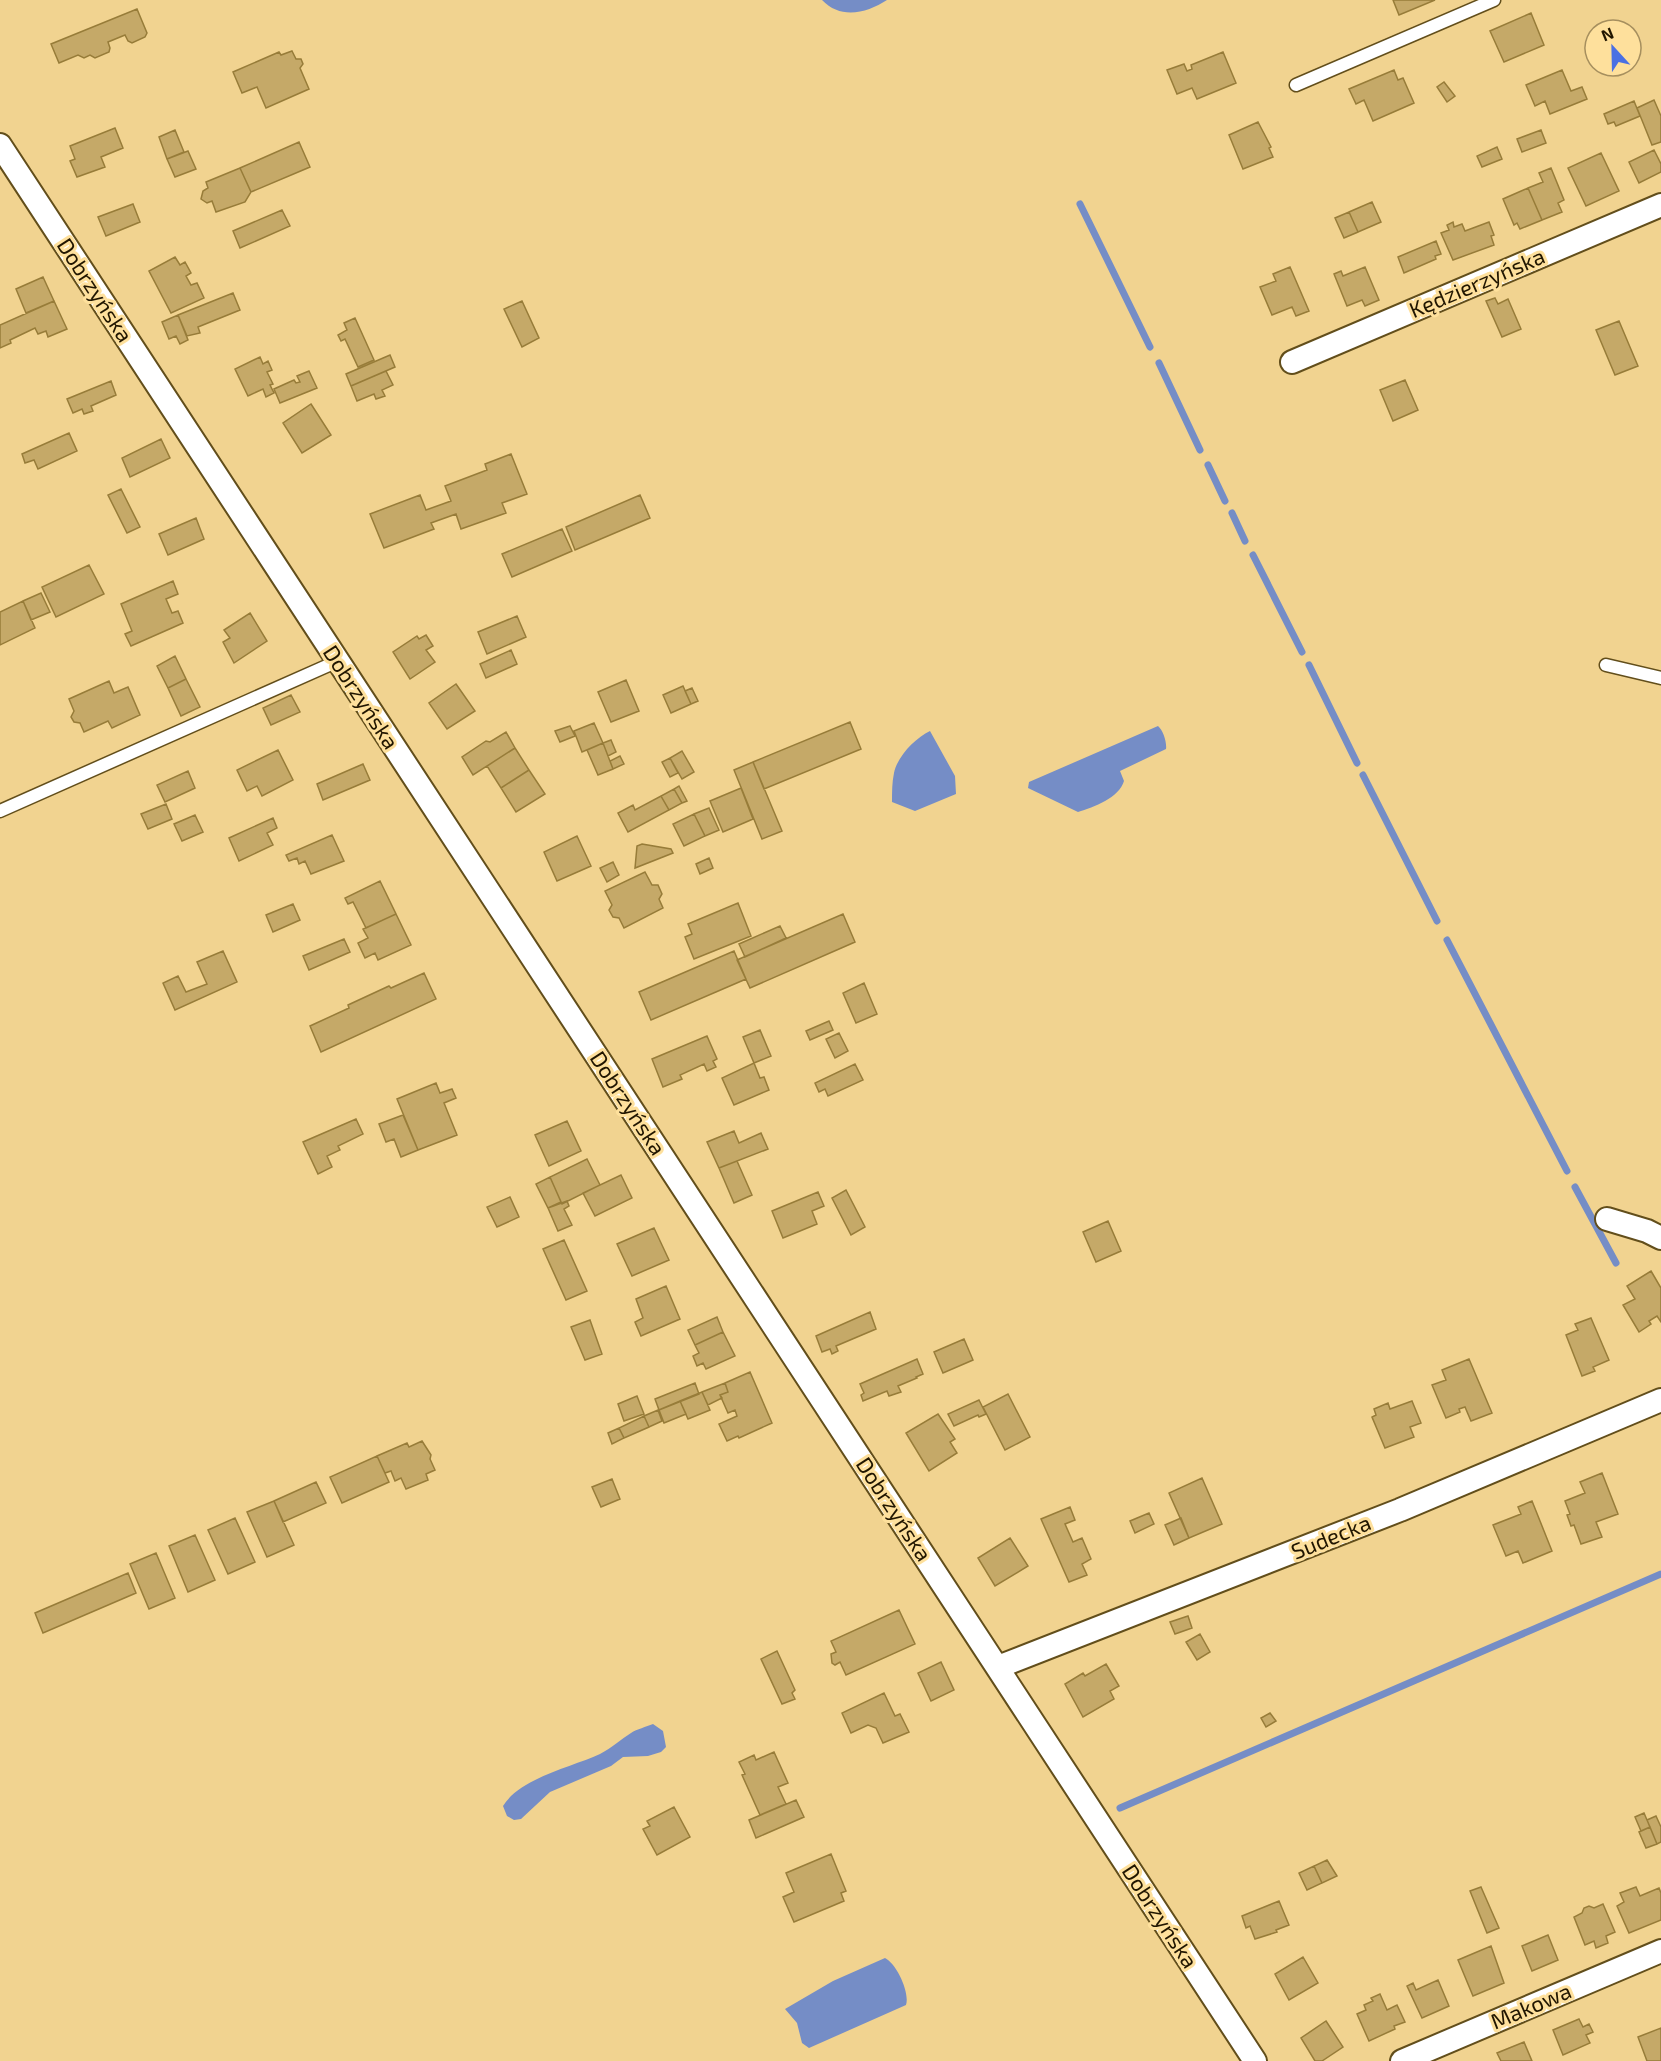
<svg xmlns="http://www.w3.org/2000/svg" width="1661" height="2061" font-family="'Exo 2',sans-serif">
<rect width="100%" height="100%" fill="#f1d390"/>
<path fill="#758dc6" d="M 822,0 L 887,0 C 867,13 841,20 822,0 Z
M 1158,726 C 1163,730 1167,742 1166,749 L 1120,771 L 1124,781 C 1119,798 1094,807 1078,812 L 1028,788 L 1029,782 Z
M 930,731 L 955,776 L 956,794 L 915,811 L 892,802 C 892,792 892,782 894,773 C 897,757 915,738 930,731 Z
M 653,1724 L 663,1731 L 666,1747 L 661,1752 L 648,1756 L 623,1757 L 611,1766 L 550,1792 L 521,1819 L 514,1820 L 507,1816 L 503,1806 C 520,1778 572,1767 600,1754 C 612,1748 621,1739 631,1733 C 637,1729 646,1727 653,1724 Z
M 885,1958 C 897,1964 910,1993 906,2005 L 809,2048 L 802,2043 L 797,2023 L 785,2009 L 833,1981 Z"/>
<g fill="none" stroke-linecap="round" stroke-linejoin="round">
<path stroke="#758dc6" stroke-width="7" d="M 1080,204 L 1150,347
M 1159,363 L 1200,450
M 1208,465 L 1225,501
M 1232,513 L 1245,541
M 1253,555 L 1302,652
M 1309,665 L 1357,763
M 1363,775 L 1437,921
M 1447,940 L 1567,1171
M 1575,1187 L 1616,1263
M 1120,1808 L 1661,1574"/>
</g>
<path fill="#c5a968" stroke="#977c39" stroke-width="1.5" d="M 1393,0 L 1435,0 L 1399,15 Z
M 137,9 L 147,33 L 145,37 L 132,43 L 128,41 L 125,35 L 108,42 L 110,48 L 109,52 L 95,58 L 90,55 L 84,58 L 78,55 L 59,63 L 51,44 Z
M 1531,13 L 1544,45 L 1504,62 L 1490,31 Z
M 292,51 L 296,59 L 301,59 L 303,64 L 300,68 L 309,89 L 266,108 L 257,87 L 242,93 L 233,72 L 279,52 L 281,55 Z
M 1223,52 L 1236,83 L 1197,99 L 1192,88 L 1177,94 L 1167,70 L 1184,64 L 1187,71 L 1192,69 L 1191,65 Z
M 1394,70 L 1398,80 L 1403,78 L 1414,103 L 1373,121 L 1364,100 L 1356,104 L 1349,89 Z
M 1562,70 L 1571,91 L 1582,87 L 1587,99 L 1550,114 L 1545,101 L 1535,106 L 1526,85 Z
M 1444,82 L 1455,96 L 1447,102 L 1437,87 Z
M 1654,100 L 1661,116 L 1661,142 L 1652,145 L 1637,108 Z
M 1634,101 L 1640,116 L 1616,126 L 1614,122 L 1608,124 L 1604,114 Z
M 1258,122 L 1271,147 L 1269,148 L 1273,157 L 1243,169 L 1229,135 Z
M 115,128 L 123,148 L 101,157 L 105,167 L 77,177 L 70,161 L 75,159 L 70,146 Z
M 175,130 L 184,152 L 167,159 L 159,137 Z
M 1541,130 L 1546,143 L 1522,152 L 1517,139 Z
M 299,142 L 310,167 L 251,192 L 240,168 Z
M 1497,147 L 1502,159 L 1482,167 L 1477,156 Z
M 1654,150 L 1661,164 L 1661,172 L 1639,183 L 1629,162 Z
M 188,151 L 196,169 L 175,177 L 167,159 Z
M 1601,153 L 1619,191 L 1586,206 L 1568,168 Z
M 240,168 L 251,192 L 245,202 L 216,212 L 212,201 L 207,203 L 201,199 L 203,191 L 208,188 L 206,182 Z
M 1551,168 L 1564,200 L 1558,203 L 1562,212 L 1542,220 L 1528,188 L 1543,182 L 1539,173 Z
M 1528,188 L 1542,220 L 1520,229 L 1517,223 L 1514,225 L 1503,199 Z
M 1372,202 L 1381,222 L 1358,232 L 1349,212 Z
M 133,204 L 140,222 L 106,236 L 98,217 Z
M 282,210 L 290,226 L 240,248 L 233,231 Z
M 1349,212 L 1358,232 L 1344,238 L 1335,218 Z
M 1453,222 L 1454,227 L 1462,224 L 1465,231 L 1489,222 L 1494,235 L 1491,236 L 1494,245 L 1453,260 L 1441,233 L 1449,230 L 1447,225 Z
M 1436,241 L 1441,254 L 1435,256 L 1436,259 L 1404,273 L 1398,257 Z
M 175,257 L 180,265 L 185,262 L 191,273 L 186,276 L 191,285 L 197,283 L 204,298 L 171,313 L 149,271 Z
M 1290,267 L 1309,311 L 1296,316 L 1292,307 L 1272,315 L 1260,287 L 1276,281 L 1273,274 Z
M 1365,267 L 1379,300 L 1365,306 L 1362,300 L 1347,306 L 1334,274 L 1341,271 L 1343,276 Z
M 43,277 L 54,301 L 26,313 L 16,289 Z
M 233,293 L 240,310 L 198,327 L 200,333 L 187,336 L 178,315 Z
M 1495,298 L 1498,304 L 1508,299 L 1521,329 L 1502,337 L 1486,301 Z
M 54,301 L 67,329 L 48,337 L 46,331 L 38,334 L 35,328 L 10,340 L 11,343 L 0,348 L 0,325 Z
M 522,301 L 539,338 L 522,347 L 504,309 Z
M 178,315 L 188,340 L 180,344 L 176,336 L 169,339 L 162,322 Z
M 355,318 L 374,360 L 358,367 L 345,339 L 341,341 L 338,335 L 347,330 L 344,323 Z
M 1619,321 L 1638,366 L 1615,375 L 1596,330 Z
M 390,355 L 395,367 L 351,386 L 346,374 Z
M 260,357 L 263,364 L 268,361 L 272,370 L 267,372 L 273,384 L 270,385 L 274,393 L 266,397 L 263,389 L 248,396 L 235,369 Z
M 309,371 L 317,388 L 280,403 L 274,389 L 294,380 L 296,383 L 300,382 L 297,376 Z
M 386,371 L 393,385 L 382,390 L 385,396 L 376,399 L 374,394 L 357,401 L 351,386 Z
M 1405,380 L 1418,410 L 1393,421 L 1380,390 Z
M 111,381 L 116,395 L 91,406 L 93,411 L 84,414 L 82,409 L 73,413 L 67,399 Z
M 311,404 L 331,435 L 302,453 L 283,423 Z
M 69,433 L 77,451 L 38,469 L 34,460 L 25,463 L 22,454 Z
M 161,439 L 170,458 L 130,477 L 122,458 Z
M 511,454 L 527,494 L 502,503 L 506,513 L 461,529 L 456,514 L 431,523 L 434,529 L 384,548 L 370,514 L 420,495 L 426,510 L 451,501 L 445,486 L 487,470 L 485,464 Z
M 121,489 L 140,527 L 127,533 L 108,495 Z
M 640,495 L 650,518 L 575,550 L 566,527 Z
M 196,518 L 204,539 L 168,555 L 159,534 Z
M 562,529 L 572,551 L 512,577 L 502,554 Z
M 89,565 L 104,594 L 56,617 L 42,587 Z
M 173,581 L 178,594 L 166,599 L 172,613 L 178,611 L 183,623 L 131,646 L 125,634 L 132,631 L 121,604 Z
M 41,593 L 50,612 L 31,620 L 23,601 Z
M 23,601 L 35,628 L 0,645 L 0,612 Z
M 250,613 L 267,641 L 234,663 L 223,642 L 230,638 L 224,630 Z
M 517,616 L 526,637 L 487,654 L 478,632 Z
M 426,635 L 433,646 L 426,650 L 435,662 L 410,679 L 393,652 L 417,636 L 419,639 Z
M 511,650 L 517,664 L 486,678 L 480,664 Z
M 175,656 L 186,679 L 168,688 L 157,666 Z
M 186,679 L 200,707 L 181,716 L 168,688 Z
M 626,680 L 639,711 L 611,722 L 598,692 Z
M 109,681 L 114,693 L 128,687 L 140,715 L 112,728 L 108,721 L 84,732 L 80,723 L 74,722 L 71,717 L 74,711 L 69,699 Z
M 456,684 L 475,711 L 447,729 L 429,703 Z
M 683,686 L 691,704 L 671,713 L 663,695 Z
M 692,688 L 698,701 L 691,704 L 685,691 Z
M 291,695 L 300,712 L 271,725 L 263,708 Z
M 850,722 L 861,749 L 764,789 L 753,762 Z
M 594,723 L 603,743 L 582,752 L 574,731 Z
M 570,726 L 575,736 L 560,742 L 555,731 Z
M 506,732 L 515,748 L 473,775 L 462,757 L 486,741 L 490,742 Z
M 611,740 L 616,752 L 608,756 L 603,743 Z
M 603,743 L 613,769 L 598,775 L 587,750 Z
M 515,748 L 529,770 L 501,788 L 487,766 Z
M 278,750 L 293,780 L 262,796 L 257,786 L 247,791 L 237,770 Z
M 682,751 L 694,772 L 682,779 L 670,758 Z
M 620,756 L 624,764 L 613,769 L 610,761 Z
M 670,758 L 678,773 L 670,777 L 662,762 Z
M 753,762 L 782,831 L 762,839 L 734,770 Z
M 363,764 L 370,780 L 323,800 L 317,784 Z
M 529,770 L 545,794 L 516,812 L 501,788 Z
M 188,771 L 195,788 L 165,802 L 157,785 Z
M 679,786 L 687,801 L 682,803 L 674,789 Z
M 741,788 L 753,819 L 723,832 L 710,801 Z
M 674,789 L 682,803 L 669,810 L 661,796 Z
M 661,796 L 669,810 L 628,832 L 618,813 L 633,805 L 635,810 Z
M 166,804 L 172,819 L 148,829 L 141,814 Z
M 709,808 L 719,830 L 705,836 L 694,814 Z
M 694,814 L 705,836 L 684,846 L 673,824 Z
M 195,815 L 203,832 L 182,841 L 174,824 Z
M 273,818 L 277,828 L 267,833 L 273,845 L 239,861 L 229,838 Z
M 332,835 L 344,861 L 311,874 L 305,861 L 299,864 L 297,858 L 289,861 L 286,855 Z
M 577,836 L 591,866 L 557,881 L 544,852 Z
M 642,844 L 671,849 L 673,853 L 635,868 L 637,846 Z
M 709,858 L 713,868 L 700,874 L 696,864 Z
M 613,862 L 619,875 L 607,882 L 600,868 Z
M 645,872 L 652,885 L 658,885 L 662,894 L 659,899 L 663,908 L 624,928 L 619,918 L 613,917 L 609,910 L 612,905 L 605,891 Z
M 380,881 L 396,914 L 366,928 L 353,902 L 348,904 L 345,898 Z
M 738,903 L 751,936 L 694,959 L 685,937 L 692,934 L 688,924 Z
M 293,904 L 300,920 L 273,932 L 266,915 Z
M 396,914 L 411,945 L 378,960 L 375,953 L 365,958 L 358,943 L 368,938 L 363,929 Z
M 843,914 L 855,942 L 750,988 L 737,960 Z
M 780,926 L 786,938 L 745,957 L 739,944 Z
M 344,939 L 350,952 L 309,970 L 303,956 Z
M 223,951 L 237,982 L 175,1010 L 163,983 L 178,976 L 186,992 L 207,984 L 197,962 Z
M 734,951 L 746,979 L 651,1020 L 639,992 Z
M 424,973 L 436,999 L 321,1052 L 310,1026 L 349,1008 L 348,1005 L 389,986 L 391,988 Z
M 864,983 L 877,1014 L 856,1023 L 843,993 Z
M 829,1021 L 833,1030 L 810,1040 L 806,1031 Z
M 760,1030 L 771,1056 L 754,1063 L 743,1037 Z
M 839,1033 L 848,1051 L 835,1058 L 826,1039 Z
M 707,1036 L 717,1059 L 713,1061 L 716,1067 L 707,1071 L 704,1064 L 680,1075 L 682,1079 L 663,1087 L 652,1059 Z
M 754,1063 L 760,1078 L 764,1077 L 769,1090 L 734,1105 L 722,1078 Z
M 855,1064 L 863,1080 L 828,1096 L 825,1089 L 819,1092 L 815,1083 Z
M 436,1083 L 440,1093 L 452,1089 L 456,1098 L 444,1103 L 457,1135 L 418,1150 L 397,1099 Z
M 403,1115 L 418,1150 L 401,1157 L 394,1139 L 386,1142 L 379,1124 Z
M 356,1119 L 363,1134 L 338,1146 L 340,1150 L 327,1156 L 332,1167 L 318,1174 L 303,1142 Z
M 567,1121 L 581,1151 L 549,1166 L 535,1135 Z
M 734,1131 L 739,1143 L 761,1133 L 768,1149 L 719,1168 L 707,1142 Z
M 587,1159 L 600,1185 L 562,1204 L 550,1177 Z
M 737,1161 L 752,1195 L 734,1203 L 719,1168 Z
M 621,1175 L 632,1198 L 595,1216 L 583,1193 Z
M 550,1177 L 561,1202 L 548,1208 L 536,1184 Z
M 846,1190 L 865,1227 L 851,1235 L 832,1198 Z
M 818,1192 L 824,1206 L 812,1211 L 817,1224 L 783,1238 L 772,1211 Z
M 510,1197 L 519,1217 L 497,1227 L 487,1207 Z
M 567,1201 L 569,1206 L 564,1209 L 572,1225 L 558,1231 L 548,1208 Z
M 1108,1221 L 1121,1251 L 1096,1262 L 1083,1232 Z
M 654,1228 L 669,1260 L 632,1276 L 617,1244 Z
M 564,1240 L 587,1291 L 566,1300 L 543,1249 Z
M 1651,1271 L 1661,1288 L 1661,1322 L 1657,1316 L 1649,1321 L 1651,1324 L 1639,1332 L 1623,1305 L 1635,1299 L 1627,1286 Z
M 666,1286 L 680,1319 L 641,1336 L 635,1322 L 643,1318 L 636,1299 Z
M 870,1312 L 876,1329 L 836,1346 L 838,1351 L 832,1354 L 830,1349 L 822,1352 L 816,1336 Z
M 717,1317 L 723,1332 L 695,1345 L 688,1330 Z
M 1591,1318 L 1609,1360 L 1593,1367 L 1595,1371 L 1582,1376 L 1566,1335 L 1578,1330 L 1575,1324 Z
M 590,1320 L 602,1354 L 585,1360 L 571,1327 Z
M 723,1332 L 735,1356 L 706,1369 L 703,1363 L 697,1366 L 693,1356 L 699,1353 L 695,1345 Z
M 964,1339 L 973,1360 L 943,1373 L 934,1352 Z
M 917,1359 L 923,1374 L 916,1377 L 917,1378 L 898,1386 L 901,1392 L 889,1396 L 887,1391 L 863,1401 L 861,1395 L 864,1393 L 860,1384 Z
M 1469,1359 L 1492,1413 L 1471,1421 L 1465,1407 L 1459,1409 L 1460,1412 L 1446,1418 L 1432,1385 L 1446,1380 L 1442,1370 Z
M 750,1372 L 772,1423 L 739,1438 L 738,1436 L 727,1441 L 719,1424 L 737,1416 L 735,1410 L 728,1413 L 720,1395 L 728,1392 L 725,1383 Z
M 695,1383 L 699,1394 L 659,1410 L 655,1399 Z
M 725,1383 L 728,1392 L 720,1395 L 722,1398 L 708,1405 L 702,1392 Z
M 702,1392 L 710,1410 L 688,1419 L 680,1401 Z
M 1008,1394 L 1030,1437 L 1005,1450 L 983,1407 Z
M 637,1396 L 644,1414 L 624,1421 L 618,1404 Z
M 979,1400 L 986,1414 L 979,1417 L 978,1415 L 954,1426 L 948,1414 Z
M 680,1401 L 686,1414 L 664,1423 L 659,1410 Z
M 1412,1401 L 1421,1423 L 1410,1427 L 1414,1437 L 1385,1448 L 1372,1417 L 1376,1415 L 1374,1409 L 1388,1403 L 1390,1409 Z
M 658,1410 L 662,1421 L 649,1427 L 644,1416 Z
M 938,1414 L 955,1439 L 950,1442 L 957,1453 L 929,1471 L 906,1433 Z
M 644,1416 L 649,1427 L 624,1438 L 619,1428 Z
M 619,1428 L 624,1438 L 612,1444 L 608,1433 Z
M 422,1441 L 431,1455 L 430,1459 L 435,1470 L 426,1474 L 428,1480 L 406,1489 L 401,1478 L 395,1481 L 391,1471 L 385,1473 L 377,1456 L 407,1443 L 409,1447 Z
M 377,1456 L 389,1482 L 342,1503 L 330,1477 Z
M 1602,1473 L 1618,1514 L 1596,1522 L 1602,1537 L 1581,1544 L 1574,1525 L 1571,1526 L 1567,1515 L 1570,1514 L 1565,1501 L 1585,1493 L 1580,1482 Z
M 1202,1478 L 1222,1524 L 1189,1538 L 1169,1493 Z
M 612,1479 L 620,1499 L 601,1507 L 592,1487 Z
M 316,1482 L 326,1503 L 283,1522 L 274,1501 Z
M 274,1501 L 294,1545 L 267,1557 L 247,1512 Z
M 1532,1501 L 1552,1551 L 1523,1563 L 1518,1551 L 1506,1556 L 1493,1525 L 1521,1514 L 1518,1507 Z
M 1070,1507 L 1075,1520 L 1065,1524 L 1073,1542 L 1082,1538 L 1091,1559 L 1082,1564 L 1087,1575 L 1069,1582 L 1041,1519 Z
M 1149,1513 L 1154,1524 L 1135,1533 L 1130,1521 Z
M 235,1518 L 255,1562 L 228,1574 L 208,1530 Z
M 1181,1518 L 1189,1538 L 1174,1545 L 1165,1525 Z
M 195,1535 L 215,1580 L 188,1592 L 169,1546 Z
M 1010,1538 L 1028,1566 L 995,1586 L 978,1558 Z
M 156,1553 L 175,1598 L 149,1609 L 130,1564 Z
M 128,1573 L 136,1593 L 43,1633 L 35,1613 Z
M 899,1610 L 915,1644 L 846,1675 L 840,1662 L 835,1665 L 832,1663 L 831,1654 L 836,1652 L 831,1641 Z
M 1188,1616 L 1192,1628 L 1175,1634 L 1170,1622 Z
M 1200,1634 L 1210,1652 L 1197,1660 L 1186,1642 Z
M 777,1651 L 795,1690 L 792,1693 L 795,1699 L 782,1704 L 761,1659 Z
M 941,1662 L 954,1690 L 931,1701 L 918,1673 Z
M 1106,1664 L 1119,1686 L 1110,1691 L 1114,1699 L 1083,1717 L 1065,1684 L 1083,1673 L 1085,1676 Z
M 884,1693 L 895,1716 L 900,1714 L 909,1732 L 883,1743 L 876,1728 L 868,1725 L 851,1733 L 842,1713 Z
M 1270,1713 L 1276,1721 L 1266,1727 L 1261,1718 Z
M 774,1752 L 788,1783 L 778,1787 L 786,1804 L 760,1815 L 742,1775 L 745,1774 L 739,1762 L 754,1755 L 756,1760 Z
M 796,1800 L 804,1817 L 756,1838 L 749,1820 Z
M 674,1807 L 690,1837 L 657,1855 L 643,1829 L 650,1826 L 647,1821 Z
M 1644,1813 L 1650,1827 L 1641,1831 L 1635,1817 Z
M 1656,1816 L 1661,1827 L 1661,1842 L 1657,1844 L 1647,1820 Z
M 1650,1827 L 1657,1844 L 1646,1848 L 1639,1832 Z
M 831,1854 L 846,1891 L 841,1893 L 844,1901 L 794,1922 L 783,1897 L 794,1892 L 786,1873 Z
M 1327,1860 L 1337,1876 L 1322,1883 L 1314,1866 Z
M 1314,1866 L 1322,1883 L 1307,1890 L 1299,1873 Z
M 1481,1887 L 1499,1928 L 1487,1933 L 1470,1891 Z
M 1636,1887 L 1640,1896 L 1659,1888 L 1661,1893 L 1661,1920 L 1629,1933 L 1617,1906 L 1624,1902 L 1620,1893 Z
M 1279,1901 L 1289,1925 L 1276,1930 L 1277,1932 L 1255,1939 L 1250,1926 L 1246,1928 L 1242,1916 Z
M 1603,1904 L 1615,1932 L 1606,1936 L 1608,1943 L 1596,1948 L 1594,1941 L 1585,1945 L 1574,1917 L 1582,1913 L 1584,1908 L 1589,1906 L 1594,1908 Z
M 1548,1935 L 1558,1960 L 1532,1971 L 1522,1946 Z
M 1491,1946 L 1504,1983 L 1473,1996 L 1458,1960 Z
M 1303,1957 L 1318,1983 L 1289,2000 L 1275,1974 Z
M 1438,1980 L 1449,2006 L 1422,2018 L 1407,1986 L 1413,1983 L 1416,1990 Z
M 1380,1994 L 1387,2010 L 1397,2005 L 1405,2022 L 1394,2026 L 1395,2029 L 1369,2041 L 1357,2014 L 1366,2010 L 1364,2005 L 1373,2001 L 1371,1998 Z
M 1579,2019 L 1583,2027 L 1589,2024 L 1593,2032 L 1586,2035 L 1590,2043 L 1563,2055 L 1553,2030 Z
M 1326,2021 L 1343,2047 L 1322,2061 L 1315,2061 L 1301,2038 Z
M 1661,2028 L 1661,2061 L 1647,2061 L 1638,2037 Z
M 1524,2042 L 1532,2061 L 1501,2061 L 1497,2053 Z"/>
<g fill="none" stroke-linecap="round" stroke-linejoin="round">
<g stroke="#624e1b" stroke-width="15">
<path id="lane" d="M 1296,85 L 1494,0
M 1606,665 L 1661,678
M 0,811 L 338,661"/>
</g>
<g stroke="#624e1b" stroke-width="26">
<path id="street" d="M 0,145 L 1255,2061
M 1292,362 L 1661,205
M 1607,1219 L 1647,1231 L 1661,1238
M 998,1667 L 1400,1510 L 1661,1400
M 1402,2061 L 1661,1951"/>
</g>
<use href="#lane" stroke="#fff" stroke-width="12"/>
<use href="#street" stroke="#fff" stroke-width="22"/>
</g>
<g text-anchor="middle" stroke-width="6" stroke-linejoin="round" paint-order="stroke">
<g font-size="22" fill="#211600" stroke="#fee09c">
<text transform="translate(1477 283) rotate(-23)" y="8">Kędzierzyńska</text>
<text transform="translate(95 290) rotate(57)" y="8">Dobrzyńska</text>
<text transform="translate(361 697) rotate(57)" y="8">Dobrzyńska</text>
<text transform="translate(628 1103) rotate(57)" y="8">Dobrzyńska</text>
<text transform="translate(894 1509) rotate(57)" y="8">Dobrzyńska</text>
<text transform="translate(1331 1537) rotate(-22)" y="8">Sudecka</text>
<text transform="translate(1160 1916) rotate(57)" y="8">Dobrzyńska</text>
<text transform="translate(1531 2006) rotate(-23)" y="8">Makowa</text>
</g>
</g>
<g transform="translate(1613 48) rotate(338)"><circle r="28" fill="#fee09c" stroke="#a68f5e" stroke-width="1.5"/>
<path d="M0-4.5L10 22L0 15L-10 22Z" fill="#4a70e3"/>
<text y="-9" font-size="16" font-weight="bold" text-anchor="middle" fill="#211600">N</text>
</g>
</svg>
